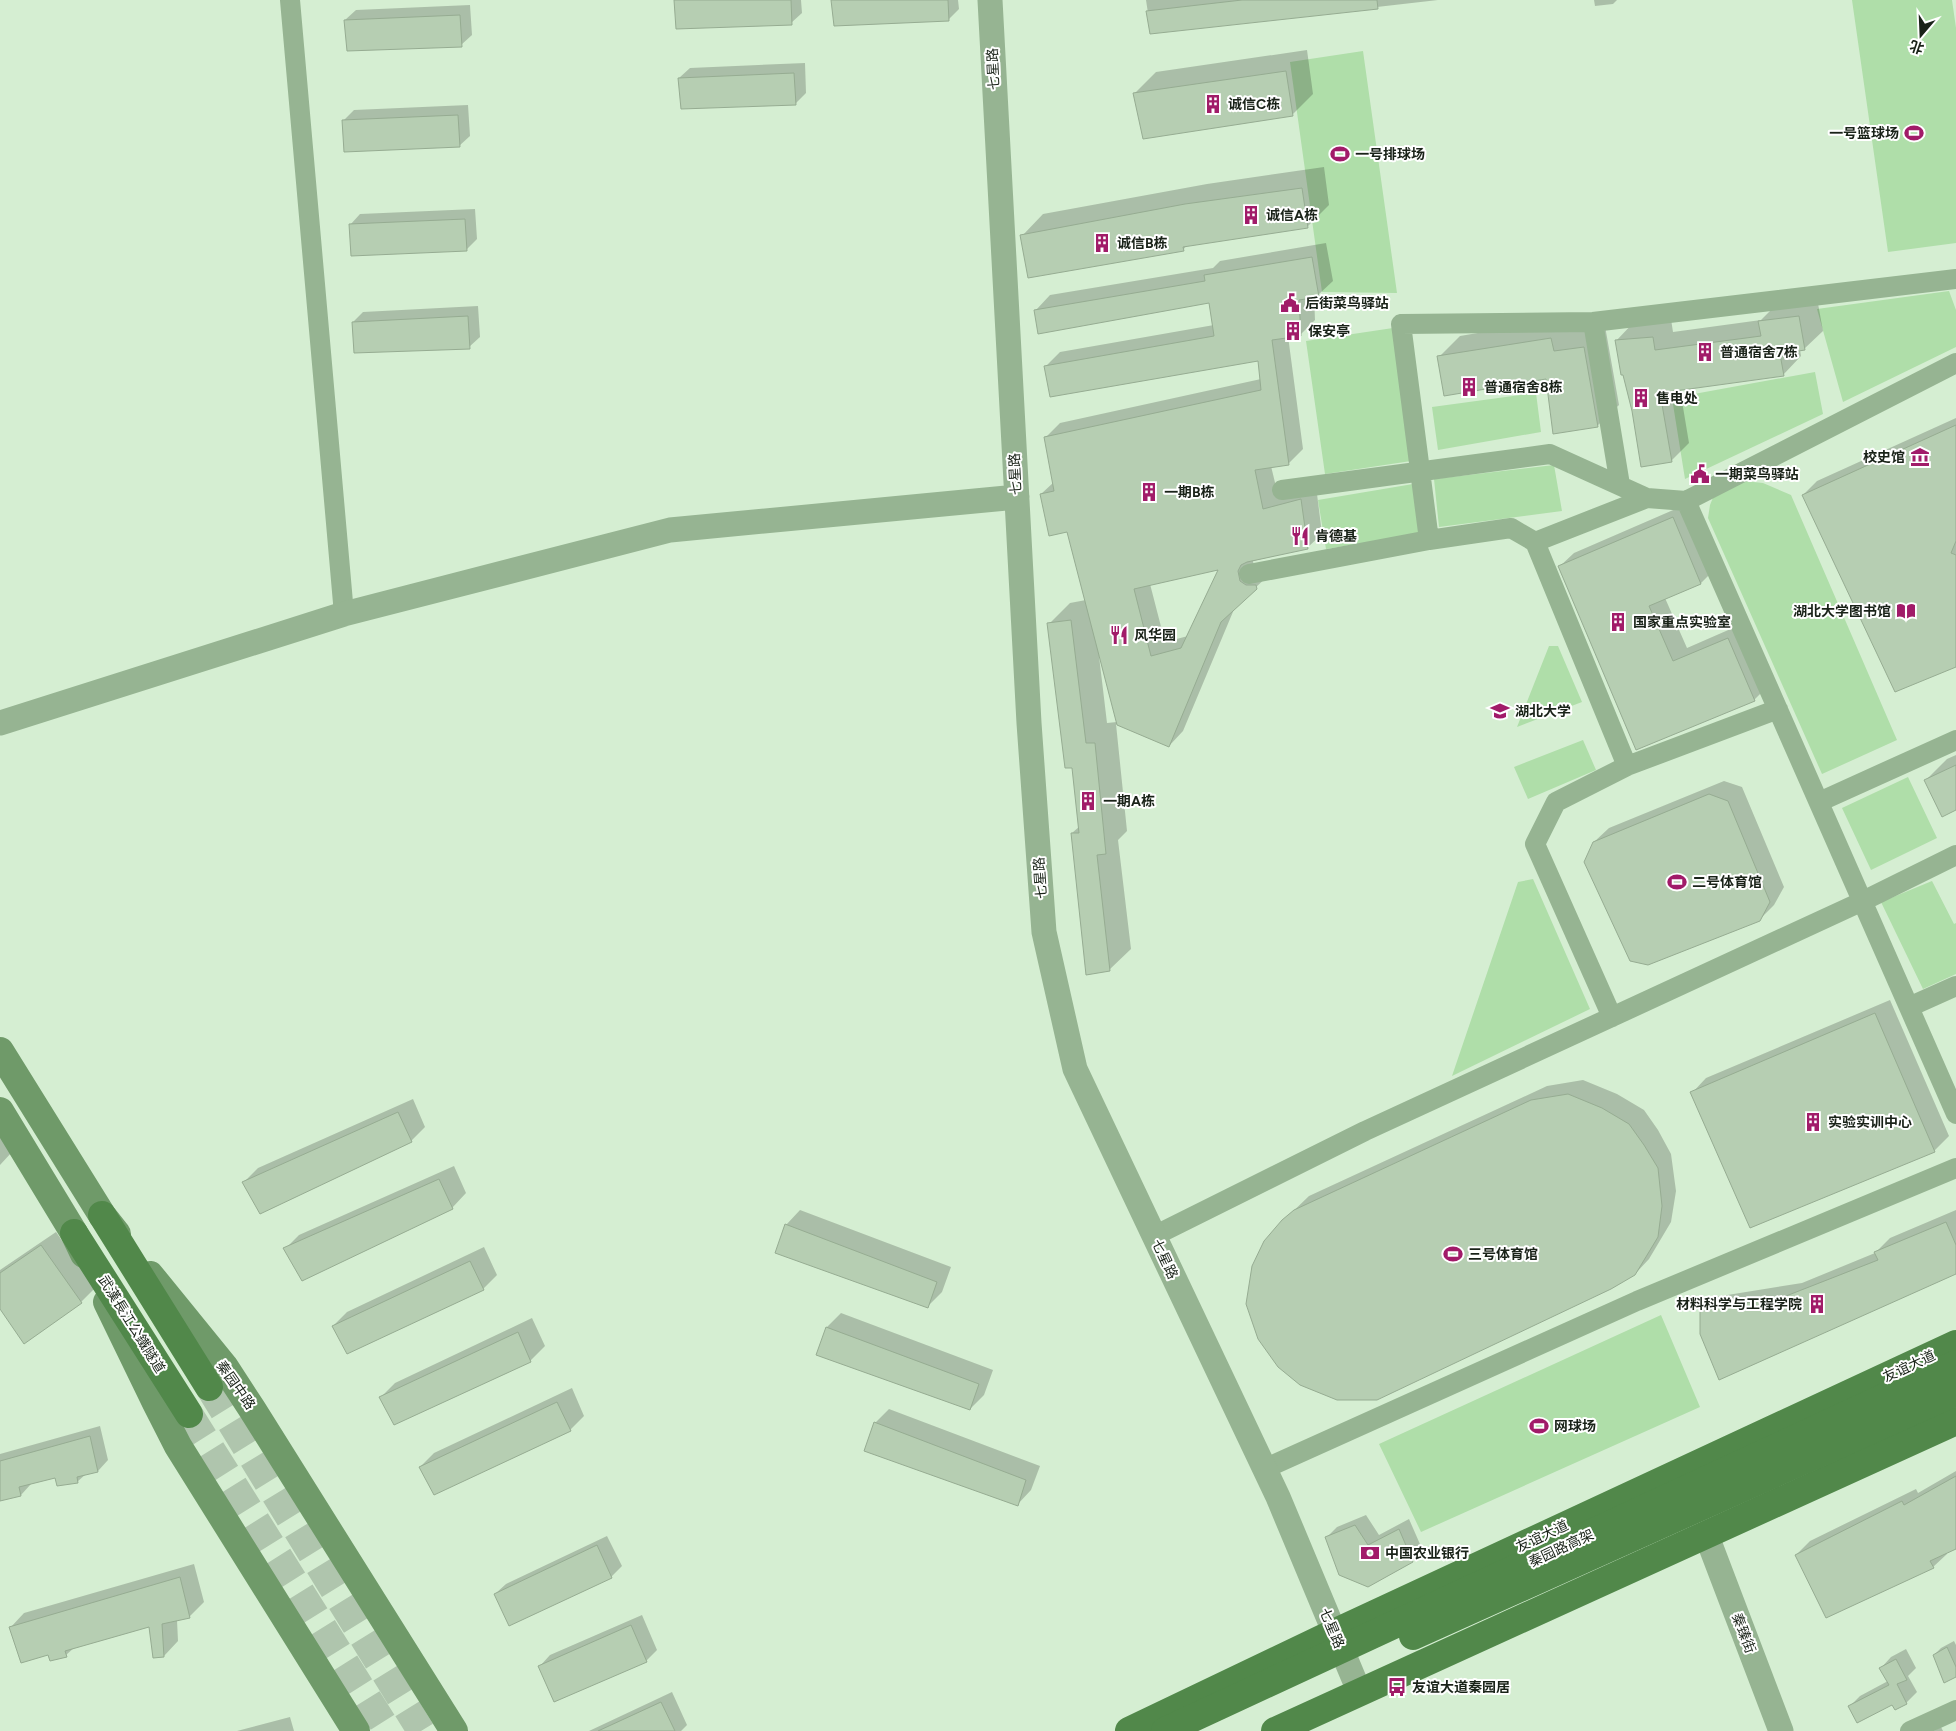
<svg xmlns="http://www.w3.org/2000/svg" width="1956" height="1731" font-family="Figtree,'Noto Sans SC',sans-serif">
<rect width="100%" height="100%" fill="#d5eed2"/>
<path fill="#afdea9" d="M 1852,0 L 1952,0 L 1956,28 L 1956,243 L 1888,252 Z
M 1363,51 L 1397,293 L 1322,292 L 1290,62 Z
M 1949,291 L 1956,310 L 1956,347 L 1843,402 L 1817,309 Z
M 1393,328 L 1411,461 L 1325,474 L 1306,341 Z
M 1815,372 L 1823,414 L 1685,479 L 1672,398 Z
M 1536,393 L 1541,432 L 1438,450 L 1432,407 Z
M 1554,465 L 1562,511 L 1439,527 L 1434,479 Z
M 1744,481 L 1763,483 L 1791,495 L 1897,740 L 1822,774 L 1708,518 L 1710,505 L 1714,495 Z
M 1413,484 L 1421,534 L 1326,549 L 1318,500 Z
M 1549,646 L 1558,646 L 1582,702 L 1517,727 Z
M 1583,740 L 1596,770 L 1528,799 L 1514,767 Z
M 1908,777 L 1937,838 L 1871,870 L 1842,808 Z
M 1533,879 L 1590,1009 L 1452,1076 L 1518,882 Z
M 1932,881 L 1954,924 L 1956,923 L 1956,974 L 1923,989 L 1881,902 Z
M 1661,1315 L 1700,1407 L 1421,1532 L 1379,1444 Z"/>
<path fill="#0003" fill-rule="evenodd" d="M 675,0 L 801,0 L 802,13 L 791,23 Z
M 832,0 L 958,0 L 959,9 L 948,20 Z
M 1146,0 L 1438,0 L 1151,33 Z
M 1594,0 L 1617,0 L 1613,4 L 1595,6 Z
M 470,5 L 472,35 L 461,45 L 345,20 L 356,10 Z
M 1307,50 L 1313,94 L 1292,115 L 1135,93 L 1156,72 Z
M 805,63 L 806,93 L 795,104 L 679,78 L 690,68 Z
M 468,105 L 470,136 L 459,146 L 343,121 L 354,110 Z
M 1324,167 L 1329,205 L 1307,227 L 1187,245 L 1183,250 L 1022,236 L 1043,214 L 1207,184 Z
M 475,209 L 477,239 L 466,250 L 350,225 L 360,214 Z
M 1326,243 L 1333,281 L 1318,295 L 1314,296 L 1315,320 L 1300,335 L 1288,336 L 1303,449 L 1288,464 L 1271,466 L 1278,495 L 1316,486 L 1322,534 L 1307,548 L 1253,561 L 1254,567 L 1271,573 L 1235,607 L 1183,731 L 1169,746 L 1116,724 L 1127,831 L 1118,840 L 1131,949 L 1109,970 L 1072,833 L 1080,826 L 1073,766 L 1049,624 L 1070,603 L 1086,600 L 1068,530 L 1041,494 L 1054,482 L 1045,438 L 1060,423 L 1261,379 L 1259,359 L 1045,367 L 1060,352 L 1214,325 L 1210,301 L 1036,310 L 1050,295 L 1213,268 L 1220,261 ZM 1221,568 L 1188,636 L 1165,642 L 1150,584 ZM 1099,656 L 1100,656 L 1117,722 L 1107,723 Z
M 1817,298 L 1823,331 L 1804,349 L 1800,350 L 1801,356 L 1783,375 L 1680,389 L 1689,443 L 1671,461 L 1633,411 L 1616,341 L 1634,322 L 1671,319 L 1673,332 L 1761,320 L 1778,303 Z
M 478,306 L 480,337 L 469,347 L 353,322 L 363,312 Z
M 1572,317 L 1605,326 L 1619,405 L 1597,426 L 1547,377 L 1439,357 L 1460,336 Z
M 1956,418 L 1956,665 L 1803,495 L 1817,481 Z
M 1687,504 L 1715,569 L 1701,583 L 1665,598 L 1687,648 L 1742,624 L 1768,686 L 1754,700 L 1637,748 L 1559,567 L 1574,553 Z
M 1956,755 L 1956,809 L 1926,780 L 1947,759 Z
M 1724,781 L 1742,787 L 1784,887 L 1774,905 L 1760,919 L 1594,842 L 1609,828 Z
M 1890,1000 L 1949,1136 L 1934,1151 L 1692,1093 L 1706,1078 Z
M 1583,1080 L 1617,1094 L 1644,1110 L 1658,1130 L 1671,1154 L 1676,1191 L 1671,1222 L 1649,1259 L 1635,1274 L 1283,1221 L 1309,1196 L 1547,1086 Z
M 413,1099 L 425,1127 L 411,1141 L 244,1182 L 258,1168 Z
M 0,1132 L 12,1152 L 0,1165 Z
M 454,1166 L 466,1193 L 452,1208 L 285,1249 L 299,1235 Z
M 800,1210 L 951,1267 L 942,1292 L 928,1306 L 786,1225 Z
M 1956,1210 L 1956,1273 L 1701,1311 L 1715,1297 L 1802,1283 L 1875,1253 L 1890,1238 Z
M 56,1232 L 95,1288 L 81,1302 L 0,1307 L 0,1270 Z
M 484,1247 L 497,1275 L 483,1289 L 333,1326 L 347,1312 Z
M 841,1313 L 993,1370 L 984,1395 L 970,1409 L 818,1354 L 827,1327 Z
M 532,1318 L 545,1346 L 531,1360 L 395,1423 L 381,1397 L 395,1383 Z
M 572,1388 L 584,1416 L 570,1430 L 420,1467 L 434,1453 Z
M 889,1409 L 1040,1466 L 1031,1490 L 1017,1505 L 875,1423 Z
M 100,1426 L 108,1460 L 98,1471 L 86,1474 L 77,1482 L 56,1477 L 31,1483 L 31,1484 L 21,1495 L 0,1499 L 0,1454 Z
M 1956,1471 L 1956,1548 L 1946,1552 L 1947,1554 L 1933,1567 L 1796,1555 L 1810,1541 L 1916,1489 L 1918,1493 Z
M 1366,1515 L 1379,1535 L 1409,1519 L 1423,1551 L 1412,1561 L 1326,1538 L 1337,1527 Z
M 607,1536 L 622,1566 L 611,1577 L 495,1594 L 506,1584 Z
M 194,1564 L 204,1602 L 189,1617 L 177,1620 L 178,1641 L 164,1656 L 150,1625 L 75,1647 L 66,1655 L 49,1654 L 10,1628 L 24,1613 Z
M 642,1615 L 657,1650 L 647,1660 L 555,1701 L 540,1666 L 550,1655 Z
M 1954,1641 L 1956,1645 L 1956,1676 L 1934,1655 L 1941,1648 Z
M 1906,1649 L 1916,1668 L 1908,1676 L 1917,1692 L 1906,1703 L 1895,1708 L 1892,1703 L 1850,1706 L 1860,1696 L 1888,1681 L 1881,1668 L 1891,1657 Z
M 672,1692 L 687,1725 L 681,1731 L 589,1731 Z
M 290,1717 L 294,1731 L 237,1731 Z
M 1941,1727 L 1943,1731 L 1934,1731 Z"/>
<path fill="#b6ceb2" stroke="#96ac92" fill-rule="evenodd" d="M 674,0 L 791,0 L 792,25 L 676,29 Z
M 831,0 L 948,0 L 949,21 L 834,26 Z
M 1242,0 L 1377,0 L 1378,9 L 1150,34 L 1146,11 Z
M 460,15 L 462,47 L 347,51 L 344,20 Z
M 1286,71 L 1293,116 L 1143,139 L 1133,93 Z
M 794,73 L 796,105 L 681,109 L 678,78 Z
M 458,115 L 460,147 L 344,152 L 342,120 Z
M 1302,188 L 1308,228 L 1183,247 L 1184,251 L 1028,278 L 1020,235 L 1185,204 Z
M 465,219 L 467,251 L 351,256 L 349,224 Z
M 1312,257 L 1319,297 L 1299,300 L 1301,336 L 1272,340 L 1289,465 L 1255,470 L 1263,509 L 1301,499 L 1308,549 L 1247,562 L 1241,565 L 1238,571 L 1240,581 L 1246,585 L 1256,585 L 1257,589 L 1221,622 L 1169,747 L 1117,725 L 1067,532 L 1049,536 L 1040,494 L 1054,491 L 1044,437 L 1261,390 L 1258,361 L 1050,397 L 1044,366 L 1214,336 L 1209,303 L 1038,334 L 1034,310 L 1205,281 L 1204,275 ZM 1218,570 L 1181,648 L 1151,656 L 1134,589 Z
M 468,316 L 470,349 L 354,353 L 352,322 Z
M 1799,316 L 1805,350 L 1780,354 L 1784,376 L 1660,393 L 1672,462 L 1641,467 L 1632,411 L 1623,375 L 1621,375 L 1615,340 L 1653,337 L 1655,350 L 1761,336 L 1758,321 Z
M 1551,338 L 1554,351 L 1584,347 L 1598,427 L 1553,434 L 1546,379 L 1444,396 L 1437,356 Z
M 1956,425 L 1956,541 L 1951,553 L 1956,555 L 1956,667 L 1895,692 L 1802,495 Z
M 1673,517 L 1701,584 L 1649,606 L 1673,661 L 1728,638 L 1755,701 L 1636,750 L 1558,566 Z
M 1071,620 L 1086,743 L 1095,743 L 1106,854 L 1097,855 L 1110,971 L 1086,975 L 1071,833 L 1079,833 L 1072,768 L 1065,768 L 1047,623 Z
M 1956,765 L 1956,810 L 1942,817 L 1924,780 Z
M 1709,794 L 1728,801 L 1770,902 L 1760,921 L 1648,965 L 1630,961 L 1584,862 L 1593,842 Z
M 1875,1013 L 1935,1152 L 1750,1228 L 1690,1092 Z
M 1568,1094 L 1602,1108 L 1629,1124 L 1644,1145 L 1658,1168 L 1662,1206 L 1658,1237 L 1635,1275 L 1611,1289 L 1377,1400 L 1337,1400 L 1300,1385 L 1278,1367 L 1258,1339 L 1246,1304 L 1252,1266 L 1264,1241 L 1282,1220 L 1294,1210 L 1531,1100 Z
M 398,1112 L 412,1142 L 260,1214 L 242,1182 Z
M 439,1179 L 453,1209 L 302,1281 L 283,1248 Z
M 1946,1222 L 1956,1245 L 1956,1274 L 1719,1380 L 1700,1334 L 1700,1311 L 1786,1296 L 1878,1260 L 1874,1252 Z
M 785,1224 L 937,1282 L 928,1308 L 775,1253 Z
M 41,1245 L 82,1303 L 24,1344 L 0,1309 L 0,1273 Z
M 470,1261 L 484,1290 L 347,1354 L 332,1326 Z
M 826,1327 L 979,1384 L 970,1410 L 816,1355 Z
M 518,1332 L 531,1362 L 394,1425 L 379,1397 Z
M 557,1402 L 571,1431 L 434,1495 L 419,1467 Z
M 874,1422 L 1026,1480 L 1018,1506 L 864,1451 Z
M 90,1436 L 98,1472 L 77,1477 L 78,1483 L 57,1486 L 55,1478 L 19,1487 L 21,1496 L 0,1501 L 0,1461 Z
M 1956,1476 L 1956,1549 L 1930,1561 L 1934,1568 L 1826,1618 L 1795,1555 L 1902,1501 L 1904,1505 Z
M 1355,1525 L 1368,1545 L 1399,1529 L 1413,1562 L 1368,1587 L 1339,1575 L 1325,1537 Z
M 597,1545 L 612,1578 L 509,1626 L 494,1594 Z
M 180,1577 L 190,1618 L 162,1624 L 164,1657 L 153,1658 L 149,1627 L 65,1651 L 67,1657 L 50,1661 L 48,1655 L 21,1663 L 9,1627 Z
M 631,1625 L 647,1662 L 554,1702 L 538,1666 Z
M 1947,1647 L 1956,1667 L 1956,1677 L 1944,1683 L 1933,1655 Z
M 1896,1659 L 1907,1680 L 1897,1684 L 1907,1704 L 1895,1710 L 1892,1705 L 1857,1723 L 1848,1706 L 1889,1685 L 1879,1668 Z
M 661,1702 L 675,1731 L 598,1731 Z"/>
<g fill="none" stroke-linecap="round" stroke-linejoin="round">
<path stroke="#afc5ad" stroke-width="28" stroke-dasharray="28 14" stroke-linecap="butt" d="M 209,1387 L 421,1731
M 189,1414 L 388,1731"/>
<path stroke="#96b492" stroke-width="20" d="M 290,0 L 344,614
M 1593,322 L 1620,485
M 1956,363 L 1686,501 L 1956,1114
M 1282,490 L 1550,454 L 1647,498
M 1429,540 L 1401,324 L 1593,322 L 1956,279
M 1535,542 L 1647,498 L 1686,501
M 1249,574 L 1429,540 L 1511,528 L 1535,542 L 1627,766
M 1819,802 L 1956,740
M 1909,1007 L 1956,986
M 1612,1017 L 1535,844 L 1556,802 L 1627,766 L 1778,709
M 1154,1236 L 1365,1131 L 1863,901 L 1956,855
M 1264,1469 L 1637,1301 L 1956,1168
M 1910,1731 L 1956,1710"/>
<path stroke="#96b492" stroke-width="25" d="M 990,0 L 1029,723 L 1044,932 L 1075,1069 L 1278,1497 L 1359,1691
M 0,723 L 344,614 L 670,530 L 1017,497
M 1706,1534 L 1781,1731"/>
<path stroke="#6f9a69" stroke-width="28" d="M 0,1051 L 102,1215 L 117,1234
M 0,1111 L 74,1233 L 84,1254
M 150,1275 L 224,1366 L 252,1409 L 454,1731
M 107,1302 L 156,1403 L 178,1446 L 356,1731"/>
<path stroke="#51884a" stroke-width="28" d="M 102,1215 L 209,1387
M 74,1233 L 189,1414
M 1129,1731 L 1334,1633 L 1956,1344
M 1275,1731 L 1956,1421"/>
<path stroke="#51884a" stroke-width="28" d="M 1413,1636 L 1956,1392
M 1165,1731 L 1956,1364"/>
</g>
<defs>
<g id="building-bare" transform="scale(1.5)"><path d="M-4-6H4V6H1V3H-1V6H-4ZM-2.5-4.3h1.7v1.8h-1.7ZM.8-4.3h1.7v1.8H.8ZM-2.5-1h1.7V.8h-1.7ZM.8-1h1.7V.8H.8Z" fill="#a11b69" stroke="#fff" stroke-width="2.5" paint-order="stroke"/></g>
<g id="stadium-bare" transform="scale(1.5)"><path d="M0-5a6.5 5 0 1 0 0 10a6.5 5 0 1 0 0-10ZM-3.5-1.8h7v3.6h-7Z" fill="#a11b69" stroke="#fff" stroke-width="2.5" paint-order="stroke"/></g>
<g id="civic-bare" transform="scale(1.5)"><path d="M-.6-6.5H3V-4.5H.6V-3L4-1V1h2V6H-6V1h2V-1L-.6-3ZM-1.2 2.5V6h2.4V2.5Z" fill="#a11b69" stroke="#fff" stroke-width="2.5" paint-order="stroke"/></g>
<g id="museum-bare" transform="scale(1.5)"><path d="M0-6L6-3V-2H-6V-3ZM-5-1h2V3h-2ZM-1-1h2V3h-2ZM3-1h2V3H3ZM-6 4H6V6H-6Z" fill="#a11b69" stroke="#fff" stroke-width="2.5" paint-order="stroke"/></g>
<g id="restaurant-bare" transform="scale(1.5)"><path d="M-5-6h1v4h1v-4h1v4h1v-4h1v5L-1.5 .5V6h-2V.5L-5-1ZM5-6V6H3V1.5H1.5Q1.5-4 5-6Z" fill="#a11b69" stroke="#fff" stroke-width="2.5" paint-order="stroke"/></g>
<g id="library-bare" transform="scale(1.5)"><path d="M-6-4Q-3-5.5-.7-3.5V5Q-3 3-6 4ZM6-4Q3-5.5 .7-3.5V5Q3 3 6 4Z" fill="#a11b69" stroke="#fff" stroke-width="2.5" paint-order="stroke"/></g>
<g id="university-bare" transform="scale(1.5)"><path d="M0-5L7-2L0 1L-7-2ZM-4 1L0 2.5L4 1V4Q0 6-4 4Z" fill="#a11b69" stroke="#fff" stroke-width="2.5" paint-order="stroke"/></g>
<g id="bank-bare" transform="scale(1.5)"><path d="M-6-4H6V4H-6ZM0-2.3a2.3 2.3 0 1 0 0 4.6a2.3 2.3 0 1 0 0-4.6Z" fill="#a11b69" stroke="#fff" stroke-width="2.5" paint-order="stroke"/></g>
<g id="bus-bare" transform="scale(1.5)"><path d="M-5-6H5V4H4V6H2V4H-2V6H-4V4H-5ZM-3.5-4V0h7V-4ZM-3.5 1.2v1.5H-2V1.2ZM2 1.2v1.5H3.5V1.2Z" fill="#a11b69" stroke="#fff" stroke-width="2.5" paint-order="stroke"/></g>
</defs>
<g fill-rule="evenodd">
<use href="#building-bare" x="1213" y="104"/>
<use href="#stadium-bare" x="1914" y="133"/>
<use href="#stadium-bare" x="1340" y="154"/>
<use href="#building-bare" x="1251" y="215"/>
<use href="#building-bare" x="1102" y="243"/>
<use href="#civic-bare" x="1290" y="303"/>
<use href="#building-bare" x="1293" y="331"/>
<use href="#building-bare" x="1705" y="352"/>
<use href="#building-bare" x="1469" y="387"/>
<use href="#building-bare" x="1641" y="398"/>
<use href="#museum-bare" x="1920" y="457"/>
<use href="#civic-bare" x="1700" y="474"/>
<use href="#building-bare" x="1149" y="492"/>
<use href="#restaurant-bare" x="1300" y="536"/>
<use href="#library-bare" x="1906" y="611"/>
<use href="#building-bare" x="1618" y="622"/>
<use href="#restaurant-bare" x="1119" y="635"/>
<use href="#university-bare" x="1500" y="711"/>
<use href="#building-bare" x="1088" y="801"/>
<use href="#stadium-bare" x="1677" y="882"/>
<use href="#building-bare" x="1813" y="1122"/>
<use href="#stadium-bare" x="1453" y="1254"/>
<use href="#building-bare" x="1817" y="1304"/>
<use href="#stadium-bare" x="1539" y="1426"/>
<use href="#bank-bare" x="1370" y="1553"/>
<use href="#bus-bare" x="1397" y="1687"/>
</g>
<g text-anchor="middle" stroke-width="4" stroke-linejoin="round" paint-order="stroke">
<g font-size="14" fill="#192218" stroke="#fff">
<text transform="translate(993 69) rotate(-93)" y="5">七星路</text>
<text transform="translate(1015 474) rotate(-93)" y="5">七星路</text>
<text transform="translate(1040 878) rotate(-94)" y="5">七星路</text>
<text transform="translate(1165 1259) rotate(65)" y="5">七星路</text>
<text transform="translate(132 1324) rotate(58)" y="5">武漢長江公鐵隧道</text>
<text transform="translate(1909 1366) rotate(-25)" y="5">友谊大道</text>
<text transform="translate(236 1385) rotate(55)" y="5">秦园中路</text>
<text transform="translate(1542 1536) rotate(-25)" y="5">友谊大道</text>
<text transform="translate(1561 1548) rotate(-25)" y="5">秦园路高架</text>
<text transform="translate(1332 1628) rotate(67)" y="5">七星路</text>
<text transform="translate(1744 1633) rotate(69)" y="5">秦臻街</text>
</g>
<g font-size="14" font-weight="bold" fill="#192218" stroke="#fff" text-anchor="start">
<text x="1228" y="109">诚信C栋</text>
<text x="1899" y="138" text-anchor="end">一号篮球场</text>
<text x="1355" y="159">一号排球场</text>
<text x="1266" y="220">诚信A栋</text>
<text x="1117" y="248">诚信B栋</text>
<text x="1305" y="308">后街菜鸟驿站</text>
<text x="1308" y="336">保安亭</text>
<text x="1720" y="357">普通宿舍7栋</text>
<text x="1484" y="392">普通宿舍8栋</text>
<text x="1656" y="403">售电处</text>
<text x="1905" y="462" text-anchor="end">校史馆</text>
<text x="1715" y="479">一期菜鸟驿站</text>
<text x="1164" y="497">一期B栋</text>
<text x="1315" y="541">肯德基</text>
<text x="1891" y="616" text-anchor="end">湖北大学图书馆</text>
<text x="1633" y="627">国家重点实验室</text>
<text x="1134" y="640">风华园</text>
<text x="1515" y="716">湖北大学</text>
<text x="1103" y="806">一期A栋</text>
<text x="1692" y="887">二号体育馆</text>
<text x="1828" y="1127">实验实训中心</text>
<text x="1468" y="1259">三号体育馆</text>
<text x="1802" y="1309" text-anchor="end">材料科学与工程学院</text>
<text x="1554" y="1431">网球场</text>
<text x="1385" y="1558">中国农业银行</text>
<text x="1412" y="1692">友谊大道秦园居</text>
</g>
</g>
<g transform="translate(1921 35) rotate(199)" stroke="#ffffff" stroke-width="4" paint-order="stroke">
<path d="M0-4L9 19L0 12L-9 19Z" fill="#192218"/>
<text y="-8" font-size="14" font-weight="bold" text-anchor="middle" fill="#192218">北</text>
</g>
</svg>
